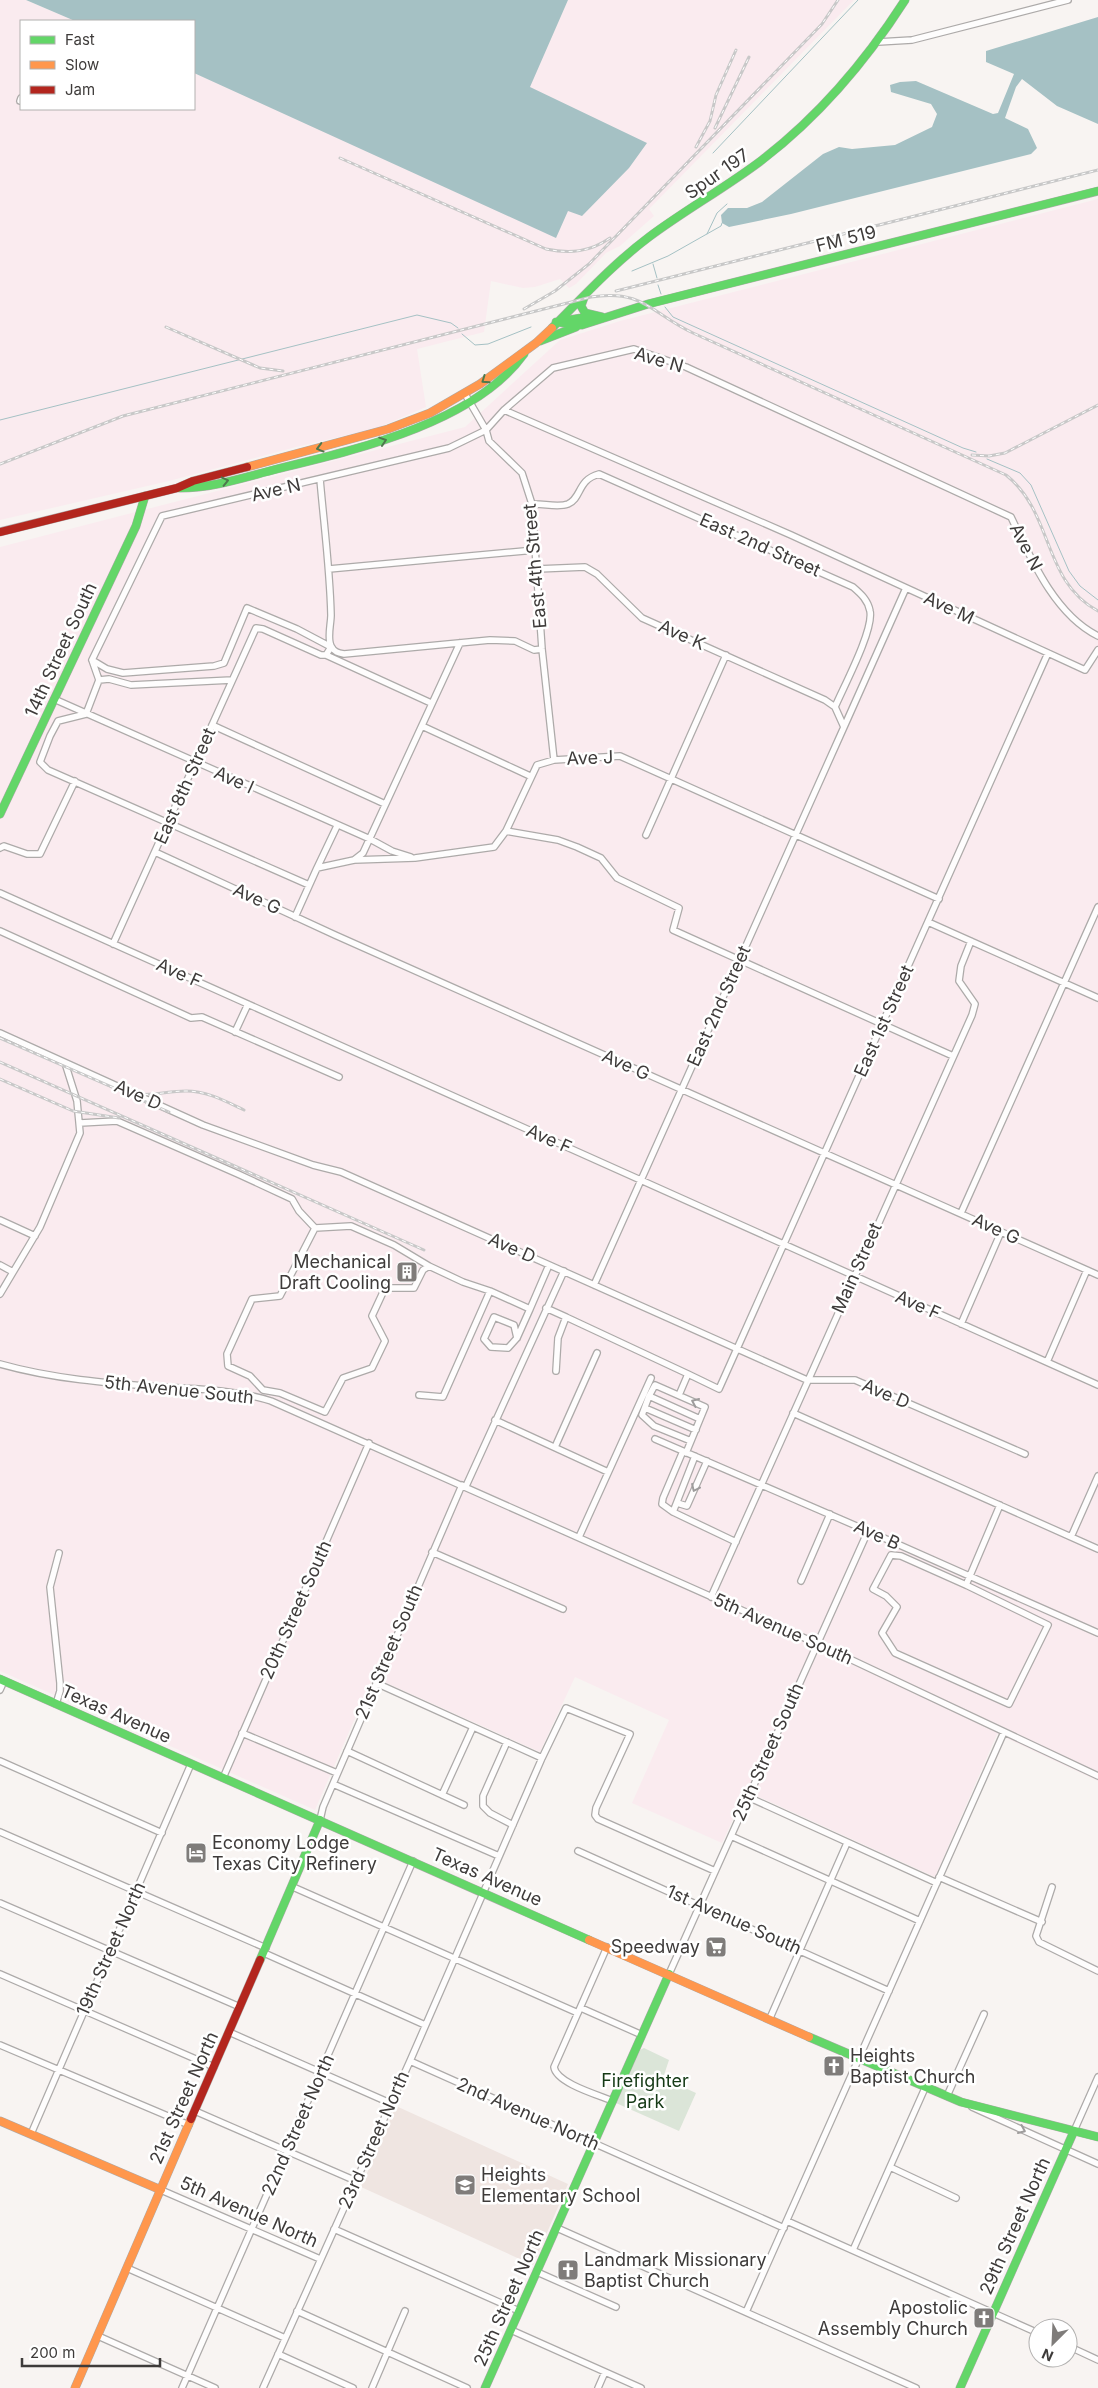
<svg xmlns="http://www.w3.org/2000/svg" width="1098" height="2388" font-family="Inter,sans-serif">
<rect width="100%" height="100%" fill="#f8f4f2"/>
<path fill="#efe5e1" d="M 396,2106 L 568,2184 L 533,2265 L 361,2187 Z"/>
<path fill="#faebef" d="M 0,0 L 26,0 L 75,21 L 21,21 L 21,109 L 194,109 L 194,73 L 210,80 L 529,87 L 568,0 L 854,0 L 649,209 L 654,216 L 620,246 L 606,253 L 576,284 L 569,288 L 560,279 L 535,287 L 523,288 L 491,281 L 484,332 L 417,349 L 426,407 L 377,428 L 296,447 L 169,481 L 0,520 Z
M 1098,199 L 1098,1781 L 997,1734 L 935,1877 L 746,1791 L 722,1843 L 632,1803 L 669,1720 L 575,1677 L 540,1752 L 373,1677 L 315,1810 L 0,1671 L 0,547 L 465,427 L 560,340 L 620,321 Z"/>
<path fill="#dbe5d8" d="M 644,2048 L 669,2060 L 663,2078 L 696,2093 L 679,2131 L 616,2103 L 640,2050 Z"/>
<path fill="#a5c1c4" d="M 26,0 L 568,0 L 530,87 L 647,143 L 629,168 L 582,216 L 568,211 L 556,238 L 194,73 L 194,21 L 75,21 Z
M 1098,17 L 1098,124 L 1057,106 L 1022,79 L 1016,87 L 1005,118 L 1028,129 L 1037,148 L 1031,154 L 791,214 L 729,227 L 722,223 L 721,215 L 728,208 L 747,208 L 762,202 L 823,154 L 839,147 L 852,149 L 895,145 L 932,127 L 937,114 L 931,104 L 891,92 L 890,85 L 900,82 L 916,81 L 993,114 L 998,113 L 1014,74 L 986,62 L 986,51 Z"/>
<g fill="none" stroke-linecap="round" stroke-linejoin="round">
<path stroke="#a5c1c4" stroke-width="1" d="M 713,153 L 858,0
M 707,234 L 717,213 L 727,204
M 653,264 L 657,278
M 632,271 L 668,256 L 721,226 L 722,223
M 658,285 L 661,294
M 665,307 L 673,317 L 963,448 L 976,452
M 462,334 L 475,345 L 488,344 L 531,327
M 0,420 L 417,315 L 451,323 L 458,328
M 987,459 L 1020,473 L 1031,485 L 1069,571 L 1080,586 L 1098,600"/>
<g stroke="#adaaa9" stroke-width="8">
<path id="street" d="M 878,42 L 912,40 L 1068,0
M 20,101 L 21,98
M 465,394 L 486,430 L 489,441 L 522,473 L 532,504 L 542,649 L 554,760
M 504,410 L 791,535 L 1085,670 L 1098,650
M 320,479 C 324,525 330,570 331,615 C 331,624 327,638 331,646 C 334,652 338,653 344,654 L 490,640 L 515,641 L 534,650 L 542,649
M 532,504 C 543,503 557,508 568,504 C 582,498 577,480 599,474 L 853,587 C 861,594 868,600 870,611 C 874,630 843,688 835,707 L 844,727 L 594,1285
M 329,569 L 535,550
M 537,569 L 585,567 L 597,574 L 642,618 L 825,700 L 835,707
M 92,660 L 107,669 L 123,673 L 214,666 L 224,663 L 247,608 L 297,629 L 331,647 L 326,655 L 431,703
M 99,680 L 109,679 L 131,685 L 232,680
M 54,699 L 370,839 L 392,851 L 411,857
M 212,725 L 385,804
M 422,726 L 530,776
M 844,727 L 906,588
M 506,831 L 558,840 L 577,847 L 601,858 L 617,878 L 679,908 L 673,930 L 953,1056
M 646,835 L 726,655
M 0,848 L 4,846 L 27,854 L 40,854 L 75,781
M 155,852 L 335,935 L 1098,1275
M 354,860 L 363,853 L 460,643
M 317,868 L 337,826
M 309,885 L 48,770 L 40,762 L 50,736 L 58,721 L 86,714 L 99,680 L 92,660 L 162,516 L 449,448 L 486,430 L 504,410 L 553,368 L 634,349 L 686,367 L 1011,517 C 1031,559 1055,615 1098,636
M 0,893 L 1098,1385
M 295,917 L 317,868 L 354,860 L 415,858 L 494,847 L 506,831 L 537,765 L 554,760 L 620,756 L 939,899
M 928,922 L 1098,998
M 0,931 L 191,1018 L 202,1017 L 339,1077
M 113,944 L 256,628 L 263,629 L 321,655 L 326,655
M 235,1032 L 248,1004
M 0,1033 L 203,1125 L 313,1165 L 341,1172 L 807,1380 L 855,1380 L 1025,1454
M 80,1123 L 117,1121 L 238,1174 L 292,1199 L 299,1211 L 315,1228
M 961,1213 L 1098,907
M 0,1220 L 35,1236
M 0,1265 L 13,1272
M 429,1266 L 394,1245 L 351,1226 L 315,1228 L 280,1296 L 252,1299 L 227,1354 L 228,1366 L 250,1376 L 263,1390 L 280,1393 L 325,1412 L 343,1378 L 372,1368 L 385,1341 L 372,1316 L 385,1288 L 414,1288 L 423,1270 L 429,1266 L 463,1282 L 490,1291
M 0,1294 L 40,1227 L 80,1133 L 77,1101 L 65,1063
M 546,1308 L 566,1317
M 961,1324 L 1001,1232
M 517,1338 L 514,1325 L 494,1317 L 484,1339 L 491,1347 L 508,1348 L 517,1338 L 530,1309
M 1047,1362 L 1087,1270
M 0,1364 C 53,1379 107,1383 162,1387 C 198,1389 236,1390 271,1401 L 818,1644 L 1098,1776
M 556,1371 L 558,1338 L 566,1317 L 688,1374
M 419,1395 L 443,1397 L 490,1291 L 530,1309 L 549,1265
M 679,1395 L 688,1374 L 719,1389 L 1048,653
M 649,1396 L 642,1415 L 654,1426 L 691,1441
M 645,1408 L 696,1430
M 793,1413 L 1098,1549
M 495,1420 L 608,1472
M 655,1439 L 868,1531 L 1098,1633
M 555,1447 L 597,1353
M 686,1453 L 705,1407 L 655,1385 L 649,1396 L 700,1419
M 695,1456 L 673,1512 L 736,1542
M 466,1486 L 564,1271
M 677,1503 L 687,1506 L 707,1461
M 673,1512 L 662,1504 L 663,1498 L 683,1451
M 579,1537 L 651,1378
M 1071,1537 L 1098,1476
M 432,1552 L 563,1609
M 801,1581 L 830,1514
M 966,1585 L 901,1556 L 891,1555 L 873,1589 L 886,1596 L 897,1607 L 882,1633 L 895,1653 L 1009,1704 L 1048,1625 L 966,1585 L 1000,1505
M 711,1597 L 972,1015 L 975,1004 L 959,981 L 961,966 L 971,941
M 376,1683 L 542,1758
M 0,1690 L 4,1681
M 56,1704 L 60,1691 L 60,1683 L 50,1587 L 59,1553
M 242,1733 L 337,1773
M 507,1742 L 483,1796 L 483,1806 L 490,1813 L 513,1825
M 347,1751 L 464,1805
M 0,1761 L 162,1833
M 223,1778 L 369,1443
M 333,1784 L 499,1856
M 442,1795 L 473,1727
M 748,1797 L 937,1883
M 320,1820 L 323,1807 L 462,1485
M 0,1832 L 266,1948
M 731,1836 L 920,1921
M 578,1851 L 889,1991
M 939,1877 L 1042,1922
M 293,1887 L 578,2013
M 1052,1887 L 1036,1936 L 1039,1942 L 1098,1971
M 0,1903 L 240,2007
M 607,1947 L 554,2067 C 556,2083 598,2095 613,2101
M 264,1953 L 425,2025
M 0,1974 L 214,2067
M 669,1974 L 868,1531
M 581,2008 L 642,2035
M 770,2018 L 847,1843
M 229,2032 L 390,2103
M 0,2045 L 189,2125
M 410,2061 L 784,2228
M 947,2096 L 984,2014
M 972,2107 L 1098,2164
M 195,2111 L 356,2181
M 1074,2131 L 1098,2077
M 31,2134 L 191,1764
M 890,2167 L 956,2198
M 161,2190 L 320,2259
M 787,2221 L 1038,2333
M 557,2228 L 916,2388
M 334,2229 L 519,2311
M 853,2250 L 925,2088
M 127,2268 L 285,2338
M 537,2272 L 616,2307
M 297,2311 L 467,2388
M 746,2312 L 1004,1732
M 511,2330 L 641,2388
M 98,2336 L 215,2388
M 1068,2346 L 1098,2360
M 278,2354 L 353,2388
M 182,2388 L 413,1861
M 263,2388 L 410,2061 L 542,1758 L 566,1708 L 630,1734 L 596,1808 L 595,1815 L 598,1819 L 715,1871
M 372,2388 L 405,2311
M 598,2388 L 605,2372"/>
</g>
<g stroke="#adaaa9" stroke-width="9">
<path id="fast" d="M 585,295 L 581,306 L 585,313 L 602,317
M 556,322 L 582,325 L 648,304 L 1098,191
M 557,322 L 593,316
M 552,328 C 583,297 613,264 649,237 C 685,210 725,188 762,160 C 819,116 866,61 905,0
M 540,341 L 576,327
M 180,488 C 213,488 245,477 277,469 C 355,450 475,423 524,354
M 0,814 L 136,526 L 145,496
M 0,1679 L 589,1940
M 260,1960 L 320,1820
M 809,2037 L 961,2102 L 1098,2137
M 485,2388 L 669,1974
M 960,2388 L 1074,2131"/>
</g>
<g stroke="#adaaa9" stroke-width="9">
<path id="slow" d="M 247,467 L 388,429 L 430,413 L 480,384 L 536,343 L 552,328
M 589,1940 L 809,2037
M 0,2121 L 161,2190
M 75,2388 L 191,2119"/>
</g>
<g stroke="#adaaa9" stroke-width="9">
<path id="jam" d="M 0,532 L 177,488 L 193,481 L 247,467
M 191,2119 L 260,1960"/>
</g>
<use href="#street" stroke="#fefdfd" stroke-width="5.5"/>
<use href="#fast" stroke="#63d668" stroke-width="8"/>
<use href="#slow" stroke="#ff974d" stroke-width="8"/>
<use href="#jam" stroke="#b3261e" stroke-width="8"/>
<g stroke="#c8c8c8" stroke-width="3">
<path id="rail" d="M 715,128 L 749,57
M 696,147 L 710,121 L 716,95 L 736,50
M 340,158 L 546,249 C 570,254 590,252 610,238
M 616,291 L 1098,170
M 524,309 L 555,291 L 589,264 L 822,24 L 838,0
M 166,327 L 260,368 L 283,371
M 972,455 L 989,456 L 1005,453 L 1098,405
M 0,464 L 123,416 L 591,297 C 643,289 651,313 693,333 L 1006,475 C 1054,513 1042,581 1098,611
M 0,1038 L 169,1112
M 0,1062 L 424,1250
M 0,1079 L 73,1111 L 119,1118
M 136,1094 C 155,1096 167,1091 186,1091 C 207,1091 225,1101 244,1110"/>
</g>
<use href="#rail" stroke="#fff" stroke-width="1" stroke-dasharray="4" stroke-linecap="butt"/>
</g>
<defs><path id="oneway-chevron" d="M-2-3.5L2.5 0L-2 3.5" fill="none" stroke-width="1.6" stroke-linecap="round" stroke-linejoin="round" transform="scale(1.25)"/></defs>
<g stroke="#4d794c">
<use href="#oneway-chevron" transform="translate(485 380) rotate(145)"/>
<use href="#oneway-chevron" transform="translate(383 441) rotate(-18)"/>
<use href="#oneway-chevron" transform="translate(320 448) rotate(165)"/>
<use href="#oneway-chevron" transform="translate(225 481) rotate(-13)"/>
</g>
<g stroke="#9e9c9c">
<use href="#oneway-chevron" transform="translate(695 1402) rotate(-156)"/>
<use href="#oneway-chevron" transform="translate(695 1488) rotate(115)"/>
<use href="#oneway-chevron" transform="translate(1022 2130) rotate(24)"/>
</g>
<defs>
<g id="building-square" transform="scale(1.125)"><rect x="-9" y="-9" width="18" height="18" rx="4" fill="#7f7c7a" stroke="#fff"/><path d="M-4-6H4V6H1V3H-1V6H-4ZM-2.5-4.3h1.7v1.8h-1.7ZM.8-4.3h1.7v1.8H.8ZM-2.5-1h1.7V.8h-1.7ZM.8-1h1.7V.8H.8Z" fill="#fff"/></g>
<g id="hotel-square" transform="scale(1.125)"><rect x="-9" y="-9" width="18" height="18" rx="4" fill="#7f7c7a" stroke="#fff"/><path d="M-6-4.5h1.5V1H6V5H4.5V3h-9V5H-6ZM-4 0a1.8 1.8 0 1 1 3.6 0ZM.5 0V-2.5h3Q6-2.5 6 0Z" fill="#fff"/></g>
<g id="supermarket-square" transform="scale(1.125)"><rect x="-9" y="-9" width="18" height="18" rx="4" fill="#7f7c7a" stroke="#fff"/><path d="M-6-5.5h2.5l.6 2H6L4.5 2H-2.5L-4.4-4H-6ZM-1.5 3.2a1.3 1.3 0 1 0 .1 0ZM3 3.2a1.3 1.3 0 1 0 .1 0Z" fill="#fff"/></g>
<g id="church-square" transform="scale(1.125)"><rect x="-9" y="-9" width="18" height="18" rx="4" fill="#7f7c7a" stroke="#fff"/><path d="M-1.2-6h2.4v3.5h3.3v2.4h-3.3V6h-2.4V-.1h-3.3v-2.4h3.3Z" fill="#fff"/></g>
<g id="school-square" transform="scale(1.125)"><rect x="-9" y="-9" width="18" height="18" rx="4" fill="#7f7c7a" stroke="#fff"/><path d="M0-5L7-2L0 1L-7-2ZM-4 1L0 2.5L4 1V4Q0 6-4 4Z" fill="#fff"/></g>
</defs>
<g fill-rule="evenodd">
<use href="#building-square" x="407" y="1272"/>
<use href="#hotel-square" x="196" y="1853"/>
<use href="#supermarket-square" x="716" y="1947"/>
<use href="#church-square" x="834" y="2066"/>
<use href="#school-square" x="465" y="2185"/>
<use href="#church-square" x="568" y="2270"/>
<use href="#church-square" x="984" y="2318"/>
</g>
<g text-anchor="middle" stroke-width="5" stroke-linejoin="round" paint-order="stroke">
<g font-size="18" fill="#3e3b3a" stroke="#fff">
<text transform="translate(717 174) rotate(-35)" y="6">Spur 197</text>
<text transform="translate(846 239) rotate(-14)" y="6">FM 519</text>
<text transform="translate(659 360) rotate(16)" y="6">Ave N</text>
<text transform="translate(276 490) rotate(-13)" y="6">Ave N</text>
<text transform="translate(760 545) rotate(24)" y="6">East 2nd Street</text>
<text transform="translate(1026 547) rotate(63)" y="6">Ave N</text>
<text transform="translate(535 566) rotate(-95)" y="6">East 4th Street</text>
<text transform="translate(949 608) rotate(25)" y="6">Ave M</text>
<text transform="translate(682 635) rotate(24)" y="6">Ave K</text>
<text transform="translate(61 650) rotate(-65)" y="6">14th Street South</text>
<text transform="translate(590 758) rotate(-2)" y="6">Ave J</text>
<text transform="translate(234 780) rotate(24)" y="6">Ave I</text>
<text transform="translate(185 786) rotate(-66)" y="6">East 8th Street</text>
<text transform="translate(257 899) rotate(25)" y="6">Ave G</text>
<text transform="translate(179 973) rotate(24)" y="6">Ave F</text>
<text transform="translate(719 1006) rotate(-66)" y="6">East 2nd Street</text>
<text transform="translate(884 1021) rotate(-66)" y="6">East 1st Street</text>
<text transform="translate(626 1065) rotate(24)" y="6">Ave G</text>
<text transform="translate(138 1095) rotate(24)" y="6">Ave D</text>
<text transform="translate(549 1139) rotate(24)" y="6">Ave F</text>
<text transform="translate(996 1229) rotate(25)" y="6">Ave G</text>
<text transform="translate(512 1248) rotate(24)" y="6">Ave D</text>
<text transform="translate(857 1268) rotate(-66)" y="6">Main Street</text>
<text transform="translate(918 1305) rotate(24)" y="6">Ave F</text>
<text transform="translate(179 1390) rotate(6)" y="6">5th Avenue South</text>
<text transform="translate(886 1394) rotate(23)" y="6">Ave D</text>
<text transform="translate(877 1535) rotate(24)" y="6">Ave B</text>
<text transform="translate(296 1610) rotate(-66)" y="6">20th Street South</text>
<text transform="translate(783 1629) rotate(24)" y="6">5th Avenue South</text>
<text transform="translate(389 1652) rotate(-67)" y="6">21st Street South</text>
<text transform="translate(116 1714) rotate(24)" y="6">Texas Avenue</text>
<text transform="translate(768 1752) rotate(-66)" y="6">25th Street South</text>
<text transform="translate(487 1877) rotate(24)" y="6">Texas Avenue</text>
<text transform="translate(734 1920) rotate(24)" y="6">1st Avenue South</text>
<text transform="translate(111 1949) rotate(-66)" y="6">19th Street North</text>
<text transform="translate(184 2098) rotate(-66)" y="6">21st Street North</text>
<text transform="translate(528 2114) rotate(24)" y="6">2nd Avenue North</text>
<text transform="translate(298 2125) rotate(-66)" y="6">22nd Street North</text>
<text transform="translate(374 2140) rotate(-66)" y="6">23rd Street North</text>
<text transform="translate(249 2212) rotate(24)" y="6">5th Avenue North</text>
<text transform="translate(1015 2226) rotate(-66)" y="6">29th Street North</text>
<text transform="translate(509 2298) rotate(-66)" y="6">25th Street North</text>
</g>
<g font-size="18" fill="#3e3b3a" stroke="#fff" text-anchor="start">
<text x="391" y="1268" text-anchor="end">Mechanical<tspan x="391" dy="21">Draft Cooling</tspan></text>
<text x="212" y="1849">Economy Lodge<tspan x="212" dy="21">Texas City Refinery</tspan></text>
<text x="700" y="1953" text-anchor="end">Speedway</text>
<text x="850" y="2062">Heights<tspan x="850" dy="21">Baptist Church</tspan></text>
<text x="481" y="2181">Heights<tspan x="481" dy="21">Elementary School</tspan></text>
<text x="584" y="2266">Landmark Missionary<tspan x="584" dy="21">Baptist Church</tspan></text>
<text x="968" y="2314" text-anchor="end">Apostolic<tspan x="968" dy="21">Assembly Church</tspan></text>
</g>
<g font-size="18" fill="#153a16" stroke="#fff">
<text x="645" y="2087">Firefighter<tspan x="645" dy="21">Park</tspan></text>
</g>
</g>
<rect x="20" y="20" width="175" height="90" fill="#ffffff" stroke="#b2b1b0"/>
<rect x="30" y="36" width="25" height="8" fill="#63d668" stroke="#b2b1b0"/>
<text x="65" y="45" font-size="15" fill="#3e3b3a">Fast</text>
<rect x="30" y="61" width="25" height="8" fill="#ff974d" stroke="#b2b1b0"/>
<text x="65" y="70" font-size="15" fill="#3e3b3a">Slow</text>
<rect x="30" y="86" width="25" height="8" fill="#b3261e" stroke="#b2b1b0"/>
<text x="65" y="95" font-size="15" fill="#3e3b3a">Jam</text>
<g transform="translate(1053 2343) rotate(204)"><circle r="24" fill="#ffffff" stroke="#b2b1b0"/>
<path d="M0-4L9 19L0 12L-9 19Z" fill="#7f7c7a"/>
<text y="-8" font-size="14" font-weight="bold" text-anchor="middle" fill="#3e3b3a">N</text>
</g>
<path d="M22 2358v8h138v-8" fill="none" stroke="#3e3b3a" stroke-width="2.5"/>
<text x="30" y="2358" font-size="15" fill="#3e3b3a" stroke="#ffffff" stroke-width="4" paint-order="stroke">200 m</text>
</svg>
